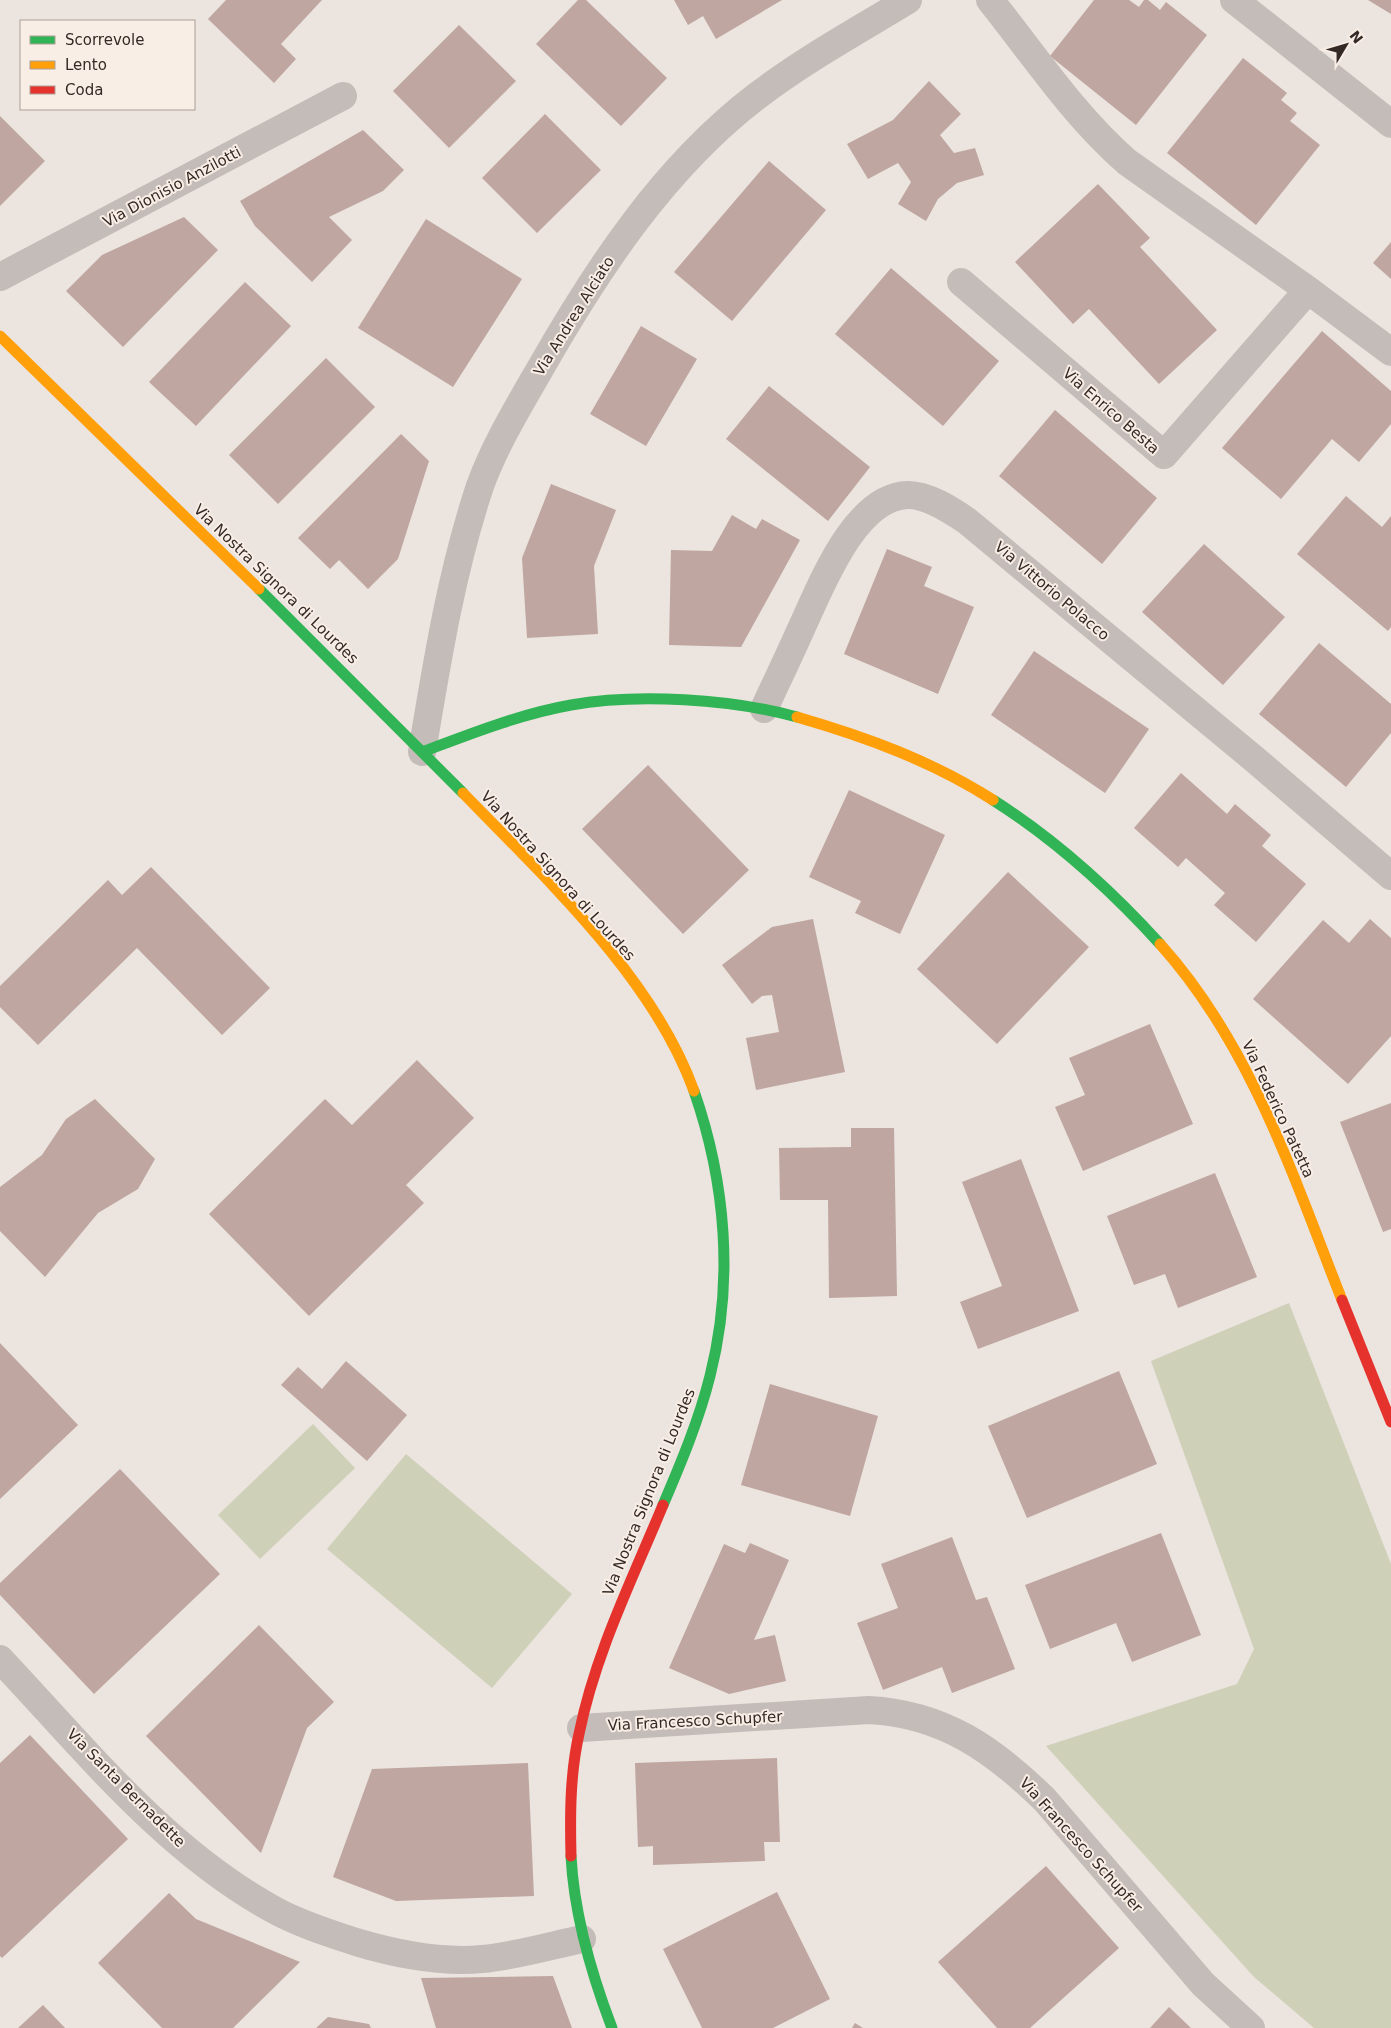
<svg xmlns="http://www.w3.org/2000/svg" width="1391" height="2028" font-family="'DejaVu Sans',sans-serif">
<rect width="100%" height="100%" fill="#ebe4df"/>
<path fill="#ced0b8" d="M 1289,1303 L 1391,1564 L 1391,2028 L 1314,2028 L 1254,1977 L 1046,1746 L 1237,1684 L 1254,1649 L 1151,1361 Z
M 313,1424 L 355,1468 L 260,1559 L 218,1515 Z
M 406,1454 L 572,1594 L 492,1688 L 327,1549 Z"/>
<path fill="#bfa6a0" d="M 226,0 L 322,0 L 281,44 L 296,59 L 274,83 L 208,19 Z
M 578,0 L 586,0 L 667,78 L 621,126 L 536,44 Z
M 674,0 L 782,0 L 716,39 L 703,16 L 688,25 Z
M 1094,0 L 1129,0 L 1139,7 L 1144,0 L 1148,0 L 1160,10 L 1166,2 L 1207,35 L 1136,125 L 1050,56 Z
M 1368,0 L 1391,0 L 1391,14 Z
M 459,25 L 516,81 L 449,148 L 393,91 Z
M 1243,58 L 1287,93 L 1281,100 L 1297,113 L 1290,121 L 1320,145 L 1256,225 L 1167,153 Z
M 929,81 L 961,114 L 940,135 L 954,153 L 975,148 L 984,175 L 957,183 L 938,199 L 926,221 L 898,204 L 911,182 L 898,163 L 868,179 L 847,144 L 893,120 Z
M 545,114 L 601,170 L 537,233 L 482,178 Z
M 0,116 L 45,161 L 0,206 Z
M 363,130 L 404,170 L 383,191 L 329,217 L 352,240 L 312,282 L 255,226 L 240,201 Z
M 769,161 L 826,210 L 732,321 L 674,272 Z
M 1098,184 L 1150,238 L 1140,247 L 1217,330 L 1159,384 L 1089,309 L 1073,324 L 1015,262 Z
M 184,217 L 218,250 L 123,347 L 66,291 L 102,255 Z
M 426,219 L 522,279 L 453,387 L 358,328 Z
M 1391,242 L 1391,279 L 1373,263 Z
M 891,268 L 999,361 L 943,426 L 835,334 Z
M 245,282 L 291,326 L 196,426 L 149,382 Z
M 641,326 L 697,359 L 646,446 L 590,414 Z
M 1322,331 L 1391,391 L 1391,424 L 1359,462 L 1332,439 L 1281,499 L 1222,448 Z
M 326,358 L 375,407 L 278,504 L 229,455 Z
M 769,386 L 870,467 L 828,521 L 726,439 Z
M 1055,410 L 1157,498 L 1102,564 L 999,476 Z
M 401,434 L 429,461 L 398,559 L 368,589 L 339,560 L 330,569 L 298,538 Z
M 551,484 L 616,510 L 594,566 L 598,634 L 527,638 L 522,558 Z
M 1346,496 L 1382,527 L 1391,516 L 1391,627 L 1388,631 L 1297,554 Z
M 732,515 L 756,529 L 762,519 L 800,540 L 741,647 L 669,645 L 671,550 L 712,551 Z
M 1204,544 L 1285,617 L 1223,685 L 1142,612 Z
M 887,549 L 932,567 L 924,586 L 974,607 L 938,694 L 844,654 Z
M 1319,643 L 1391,704 L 1391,733 L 1346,787 L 1259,714 Z
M 1034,651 L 1149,729 L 1105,793 L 991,715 Z
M 648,765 L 749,870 L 683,934 L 582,829 Z
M 1181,773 L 1227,814 L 1235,804 L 1271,835 L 1262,846 L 1306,884 L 1256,942 L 1214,905 L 1225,893 L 1186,858 L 1178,867 L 1134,828 Z
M 849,790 L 945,835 L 900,934 L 855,913 L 861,901 L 809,877 Z
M 151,867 L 270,988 L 222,1035 L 137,948 L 38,1045 L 0,1007 L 0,986 L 108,880 L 122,895 Z
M 1008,872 L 1089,947 L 997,1044 L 917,969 Z
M 813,919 L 845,1072 L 756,1090 L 746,1038 L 779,1032 L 772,995 L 762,996 L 752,1004 L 722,965 L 772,927 Z
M 1370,919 L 1391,938 L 1391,1036 L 1348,1084 L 1253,999 L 1323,920 L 1349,943 Z
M 1150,1024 L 1193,1124 L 1083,1171 L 1055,1107 L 1085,1095 L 1069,1058 Z
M 417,1060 L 474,1118 L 406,1185 L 424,1203 L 309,1316 L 209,1214 L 325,1099 L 352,1125 Z
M 95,1099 L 155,1159 L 138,1189 L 98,1213 L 45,1277 L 0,1231 L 0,1187 L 42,1155 L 66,1119 Z
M 1391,1103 L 1391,1229 L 1383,1232 L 1340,1122 Z
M 851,1128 L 894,1128 L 897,1296 L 829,1298 L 828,1200 L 780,1200 L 779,1148 L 851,1147 Z
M 1021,1159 L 1079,1311 L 978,1349 L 960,1302 L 1002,1286 L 962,1182 Z
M 1215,1173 L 1257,1277 L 1178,1308 L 1165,1274 L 1134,1285 L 1107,1216 Z
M 0,1343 L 78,1425 L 0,1499 Z
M 346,1361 L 407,1415 L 367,1461 L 281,1385 L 298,1367 L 322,1389 Z
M 1119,1371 L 1157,1464 L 1027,1518 L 988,1426 Z
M 770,1384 L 878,1416 L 850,1516 L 741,1485 Z
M 120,1469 L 220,1574 L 94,1694 L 0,1595 L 0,1583 Z
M 1161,1533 L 1201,1635 L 1132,1662 L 1116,1623 L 1050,1649 L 1025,1585 Z
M 952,1537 L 976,1600 L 987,1597 L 1015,1669 L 952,1693 L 942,1667 L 883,1690 L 857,1623 L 898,1608 L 881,1564 Z
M 750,1543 L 789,1560 L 754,1640 L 775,1635 L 786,1681 L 729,1694 L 669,1668 L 724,1544 L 745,1553 Z
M 259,1625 L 334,1702 L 307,1728 L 261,1853 L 146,1736 Z
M 30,1735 L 128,1839 L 2,1958 L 0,1956 L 0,1763 Z
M 777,1758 L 780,1842 L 764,1842 L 765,1861 L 653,1865 L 653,1846 L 638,1847 L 635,1763 Z
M 528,1763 L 534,1896 L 396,1901 L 333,1877 L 372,1769 Z
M 1046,1866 L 1119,1948 L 1030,2028 L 997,2028 L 938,1962 Z
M 777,1892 L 830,1999 L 773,2028 L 702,2028 L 663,1949 Z
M 169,1893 L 196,1919 L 300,1962 L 233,2028 L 162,2028 L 98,1963 Z
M 553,1976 L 572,2028 L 436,2028 L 421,1978 Z
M 43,2005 L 65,2028 L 18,2028 Z
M 1169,2007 L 1191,2028 L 1150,2028 Z
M 328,2017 L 369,2024 L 371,2028 L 316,2028 Z
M 855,2023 L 863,2028 L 852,2028 Z"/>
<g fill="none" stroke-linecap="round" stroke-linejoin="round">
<path stroke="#c4bcb8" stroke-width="28" d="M 990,0 C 1034,55 1074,116 1127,162 L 1308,290 L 1391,352
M 1234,0 L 1391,124
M 0,277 L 343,96
M 961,282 L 1164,455 L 1308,290
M 764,709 C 776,683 789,656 801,629 C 820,589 854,496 908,495 C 928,495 951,510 967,521 L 1253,758 L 1391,876
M 422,752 C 437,662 451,573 480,486 C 495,445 518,407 540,369 C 597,269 664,167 757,96 C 804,60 857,31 908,0
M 0,1659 C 85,1749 167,1853 278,1912 C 303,1925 329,1933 356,1942 C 396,1954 439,1963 482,1959 C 516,1956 549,1946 582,1939
M 581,1728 L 869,1710 C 943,1714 993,1749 1045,1800 L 1203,1984 L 1251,2028"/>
<path stroke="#30b455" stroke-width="11" d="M 259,589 L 463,793
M 422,752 C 470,734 520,714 571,705 C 637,693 732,699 797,717
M 993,800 C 1056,840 1110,889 1160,944
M 663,1505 C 681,1463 699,1420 710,1376 C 734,1282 726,1183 694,1091
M 571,1856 C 574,1915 591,1973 612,2028"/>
<path stroke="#ff9f0a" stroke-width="11" d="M 0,336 L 259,589
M 797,717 C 866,737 932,761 993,800
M 463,793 C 546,879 653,977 694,1091
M 1160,944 C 1251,1045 1293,1176 1342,1300"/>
<path stroke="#e5322d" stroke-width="11" d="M 1342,1300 L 1391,1422
M 571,1856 C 570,1815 570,1774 579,1734 C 595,1654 632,1580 663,1505"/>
</g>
<g text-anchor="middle" stroke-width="4" stroke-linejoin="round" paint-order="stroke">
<g font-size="15" fill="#352926" stroke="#f9eee5">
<text transform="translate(172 187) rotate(-28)" y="5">Via Dionisio Anzilotti</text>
<text transform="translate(574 316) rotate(-58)" y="5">Via Andrea Alciato</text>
<text transform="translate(1111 411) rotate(41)" y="5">Via Enrico Besta</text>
<text transform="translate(276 584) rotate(44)" y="5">Via Nostra Signora di Lourdes</text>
<text transform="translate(1052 591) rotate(40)" y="5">Via Vittorio Polacco</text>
<text transform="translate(558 876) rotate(48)" y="5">Via Nostra Signora di Lourdes</text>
<text transform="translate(1278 1109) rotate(65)" y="5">Via Federico Patetta</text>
<text transform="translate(649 1492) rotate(-68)" y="5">Via Nostra Signora di Lourdes</text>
<text transform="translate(695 1721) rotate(-3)" y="5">Via Francesco Schupfer</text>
<text transform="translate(126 1788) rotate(45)" y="5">Via Santa Bernadette</text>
<text transform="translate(1081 1845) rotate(48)" y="5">Via Francesco Schupfer</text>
</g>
</g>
<rect x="20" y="20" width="175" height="90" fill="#f9eee5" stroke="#ab9f99"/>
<rect x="30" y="36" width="25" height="8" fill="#30b455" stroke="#ab9f99"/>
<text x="65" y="45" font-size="15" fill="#352926">Scorrevole</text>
<rect x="30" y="61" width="25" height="8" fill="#ff9f0a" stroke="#ab9f99"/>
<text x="65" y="70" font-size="15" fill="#352926">Lento</text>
<rect x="30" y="86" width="25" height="8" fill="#e5322d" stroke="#ab9f99"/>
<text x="65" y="95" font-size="15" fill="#352926">Coda</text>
<g transform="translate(1346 45) rotate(52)" stroke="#f9eee5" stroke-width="4" paint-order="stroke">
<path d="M0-4L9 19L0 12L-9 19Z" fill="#352926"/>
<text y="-8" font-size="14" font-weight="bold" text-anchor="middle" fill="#352926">N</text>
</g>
</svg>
